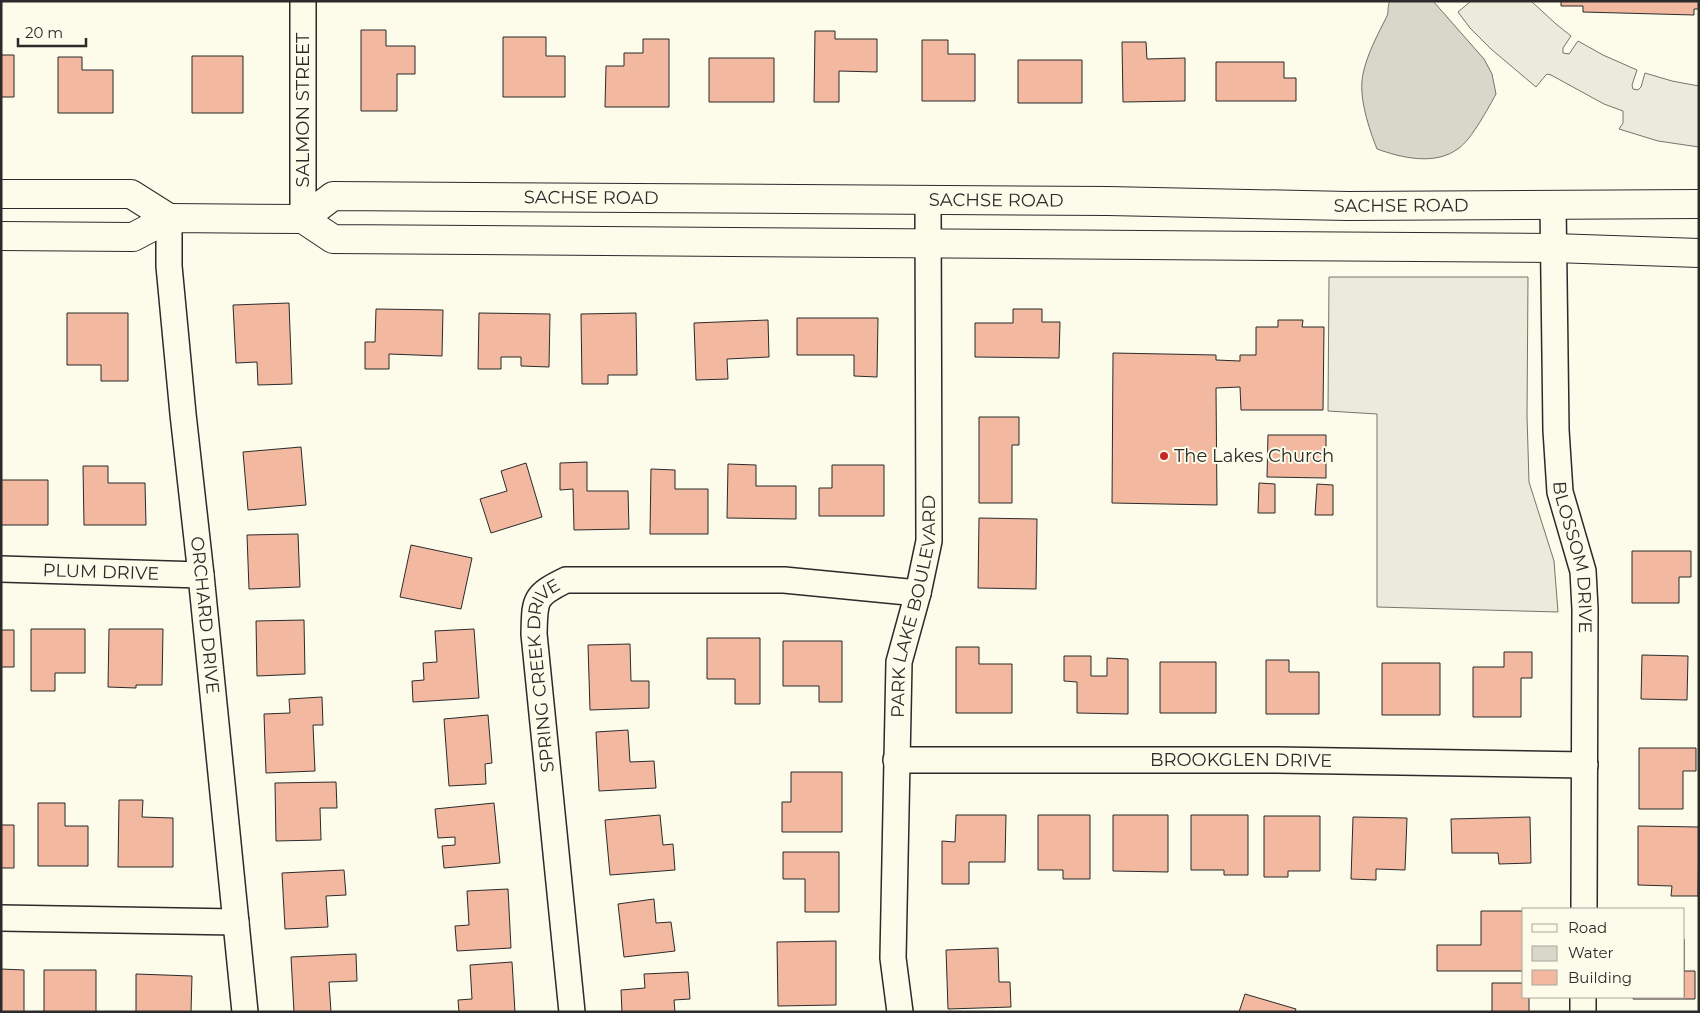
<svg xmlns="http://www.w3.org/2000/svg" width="1700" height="1013" font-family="Montserrat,sans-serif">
<rect width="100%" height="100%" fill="#fdfbea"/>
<path fill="#eceadb" stroke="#74746e" d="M 1471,1 L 1531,1 L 1556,24 L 1571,36 L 1563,48 L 1563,53 L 1569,54 L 1578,41 L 1603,55 L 1637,70 L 1632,85 L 1633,89 L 1638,90 L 1641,87 L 1645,73 L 1672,81 L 1699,86 L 1699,147 L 1658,141 L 1619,129 L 1623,123 L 1623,111 L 1604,104 L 1551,75 L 1547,74 L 1545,76 L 1536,87 L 1491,49 L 1470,28 L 1458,12 Z
M 1329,277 L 1528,277 L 1527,416 L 1529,482 L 1554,561 L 1558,612 L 1377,607 L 1377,414 L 1328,411 Z"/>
<path fill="#d8d7c9" stroke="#74746e" d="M 1390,1 L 1433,1 L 1484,59 L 1492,74 L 1496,94 C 1489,107 1471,140 1459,148 C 1436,166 1402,158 1377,149 C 1369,129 1358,96 1363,74 C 1367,54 1378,34 1387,16 C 1389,11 1387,6 1390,1 Z"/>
<path fill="#f2b8a0" stroke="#2b2b2b" d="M 1561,1 L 1699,1 L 1699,9 L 1694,9 L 1694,15 L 1583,12 L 1583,6 L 1561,6 Z
M 361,30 L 386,30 L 386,46 L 415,46 L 415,74 L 397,74 L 397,111 L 361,111 Z
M 815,31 L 835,31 L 835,39 L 877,39 L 877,72 L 839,71 L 839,102 L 814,102 Z
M 503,37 L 546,37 L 546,56 L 565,56 L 565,97 L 503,97 Z
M 643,39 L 669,39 L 669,107 L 605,107 L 606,66 L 624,66 L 624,53 L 643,53 Z
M 922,40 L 948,40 L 948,54 L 975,54 L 975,101 L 922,101 Z
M 1122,42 L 1146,42 L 1147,59 L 1185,58 L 1185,101 L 1123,102 Z
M 1,55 L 14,55 L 14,97 L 1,97 Z
M 192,56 L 243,56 L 243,113 L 192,113 Z
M 58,57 L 82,57 L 82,70 L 113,70 L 113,113 L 58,113 Z
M 709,58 L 774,58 L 774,102 L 709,102 Z
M 1018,60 L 1082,60 L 1082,103 L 1018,103 Z
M 1216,62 L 1284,62 L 1284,78 L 1296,78 L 1296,101 L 1216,101 Z
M 289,303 L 292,384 L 258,385 L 257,362 L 236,363 L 233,305 Z
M 376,309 L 443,310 L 442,356 L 389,354 L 389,369 L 365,369 L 365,342 L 375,342 Z
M 1013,309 L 1042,309 L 1042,322 L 1060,322 L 1059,358 L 975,357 L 975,323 L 1013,323 Z
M 67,313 L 128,313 L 128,381 L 101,381 L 101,365 L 67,365 Z
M 479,313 L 550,314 L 549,367 L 521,366 L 521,357 L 501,357 L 501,369 L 478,369 Z
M 636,313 L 637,375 L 608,375 L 608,384 L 582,384 L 581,314 Z
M 797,318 L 878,318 L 877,377 L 854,376 L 854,355 L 797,355 Z
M 768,320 L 769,357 L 727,359 L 728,379 L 696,380 L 694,323 Z
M 1278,320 L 1303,320 L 1302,327 L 1324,327 L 1323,410 L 1241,410 L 1240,387 L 1216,388 L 1217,505 L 1112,503 L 1113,353 L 1216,355 L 1216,360 L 1240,361 L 1240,355 L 1256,355 L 1256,327 L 1278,327 Z
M 979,417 L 1019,417 L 1019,445 L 1012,445 L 1012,503 L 979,503 Z
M 1268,435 L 1326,435 L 1326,478 L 1267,477 Z
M 301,447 L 306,505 L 248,510 L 243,452 Z
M 587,462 L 587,491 L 628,491 L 629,529 L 574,530 L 573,489 L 560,490 L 560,463 Z
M 526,463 L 542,517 L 491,533 L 480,499 L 507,491 L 501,471 Z
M 728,464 L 756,465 L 756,486 L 796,486 L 796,519 L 727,518 Z
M 832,465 L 884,465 L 884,516 L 819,516 L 819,488 L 832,488 Z
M 83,466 L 108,466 L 108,483 L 145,483 L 146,525 L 84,525 Z
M 651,469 L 675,470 L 675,489 L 708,489 L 708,534 L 650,534 Z
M 1,480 L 48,480 L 48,525 L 1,525 Z
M 1259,483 L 1275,484 L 1275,513 L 1258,513 Z
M 1317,484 L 1333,485 L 1333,515 L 1315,515 Z
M 979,518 L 1037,519 L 1036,589 L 978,588 Z
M 298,534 L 300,587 L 249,589 L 247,535 Z
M 411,545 L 472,558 L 461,609 L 400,597 Z
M 1632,551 L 1691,551 L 1691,577 L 1679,577 L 1679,603 L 1632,603 Z
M 304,620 L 305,674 L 257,676 L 256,621 Z
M 31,629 L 85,629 L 85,673 L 55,673 L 55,691 L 31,691 Z
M 109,629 L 163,629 L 162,685 L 136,685 L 136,688 L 108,687 Z
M 474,629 L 479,698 L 413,702 L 412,681 L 424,680 L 423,663 L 437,662 L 435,631 Z
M 1,630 L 14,630 L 14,667 L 1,667 Z
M 707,638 L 760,638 L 760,704 L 735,704 L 735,679 L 707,679 Z
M 783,641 L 842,641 L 842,702 L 819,702 L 819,686 L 783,686 Z
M 630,644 L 631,681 L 649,681 L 649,708 L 590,710 L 588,645 Z
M 956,647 L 979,647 L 979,664 L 1012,664 L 1012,713 L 956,713 Z
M 1504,652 L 1532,652 L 1532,678 L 1521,678 L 1521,717 L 1473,717 L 1473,667 L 1504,667 Z
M 1642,655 L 1688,656 L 1687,700 L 1641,699 Z
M 1064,656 L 1091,656 L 1091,676 L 1107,676 L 1107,658 L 1128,659 L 1128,714 L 1077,713 L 1077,682 L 1064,681 Z
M 1266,660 L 1289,660 L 1289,672 L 1319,672 L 1319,714 L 1266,714 Z
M 1160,662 L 1216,662 L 1216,713 L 1160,713 Z
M 1382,663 L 1440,663 L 1440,715 L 1382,715 Z
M 322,697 L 323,725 L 313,725 L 315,771 L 266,773 L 264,714 L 290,713 L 289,699 Z
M 488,715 L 492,763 L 485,764 L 486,784 L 449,786 L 444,719 Z
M 628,730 L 630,762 L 654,761 L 656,788 L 599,791 L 596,732 Z
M 1639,748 L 1696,748 L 1696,771 L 1683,771 L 1683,809 L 1639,809 Z
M 791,772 L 842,772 L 842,832 L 782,832 L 782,802 L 791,802 Z
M 336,782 L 337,808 L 320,808 L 321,840 L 276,841 L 275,783 Z
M 119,800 L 143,800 L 142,817 L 173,818 L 173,867 L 118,867 Z
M 38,803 L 65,803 L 65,826 L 88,826 L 88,866 L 38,866 Z
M 494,803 L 500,863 L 444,868 L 442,846 L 455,845 L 455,837 L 438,838 L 435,809 Z
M 660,815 L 663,845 L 673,844 L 675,870 L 610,875 L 605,820 Z
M 956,815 L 1006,815 L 1005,862 L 969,862 L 969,884 L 942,884 L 942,841 L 955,842 Z
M 1038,815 L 1090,815 L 1090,879 L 1063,879 L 1063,870 L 1038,870 Z
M 1113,815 L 1168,815 L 1168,872 L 1113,871 Z
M 1191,815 L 1248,815 L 1248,875 L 1224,875 L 1224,870 L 1191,870 Z
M 1264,816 L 1320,816 L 1320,871 L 1288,871 L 1288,877 L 1264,877 Z
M 1353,817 L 1407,818 L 1405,870 L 1376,869 L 1376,880 L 1351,879 Z
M 1530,817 L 1531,863 L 1499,864 L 1498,853 L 1452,853 L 1451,819 Z
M 1,825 L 14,825 L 14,868 L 1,868 Z
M 1638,826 L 1699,827 L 1698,896 L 1671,896 L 1672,886 L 1638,885 Z
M 783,852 L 839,852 L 839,912 L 805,912 L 805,879 L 783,879 Z
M 344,870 L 346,895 L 326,896 L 328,927 L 285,929 L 282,873 Z
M 508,889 L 511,948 L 457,951 L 455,926 L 469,925 L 467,891 Z
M 654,899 L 656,923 L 671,922 L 675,951 L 624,957 L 618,904 Z
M 1481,911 L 1524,911 L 1524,971 L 1437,971 L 1437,945 L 1481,945 Z
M 1684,939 L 1684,971 L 1695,971 L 1695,999 L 1633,999 L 1633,997 L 1684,997 Z
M 836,941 L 836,1005 L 778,1006 L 777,942 Z
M 998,948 L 999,982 L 1010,982 L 1011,1007 L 948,1009 L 946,950 Z
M 356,954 L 357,981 L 329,982 L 331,1012 L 294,1012 L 291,957 Z
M 512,962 L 515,1012 L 459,1012 L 458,1000 L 472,999 L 470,965 Z
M 1,969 L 24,970 L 24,1012 L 1,1012 Z
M 44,970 L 96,970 L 96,1012 L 44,1012 Z
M 688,972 L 690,999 L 674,1000 L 675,1012 L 622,1012 L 621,990 L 645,988 L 644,974 Z
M 136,974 L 192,976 L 191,1012 L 136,1012 Z
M 1492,983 L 1524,983 L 1524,997 L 1529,997 L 1529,1012 L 1492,1012 Z
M 1245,994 L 1296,1009 L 1295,1012 L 1239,1012 Z"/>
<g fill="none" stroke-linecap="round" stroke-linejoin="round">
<g stroke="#2b2b2b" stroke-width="28">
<g id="minor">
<path d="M 303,1 L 303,219"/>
<path id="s1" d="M 1553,205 L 1556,430 L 1560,492 L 1583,571 L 1585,609 L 1584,909"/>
<path id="s2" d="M 169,218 L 169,266 L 183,414 L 201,575 L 245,1012"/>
<path id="s3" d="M 1,569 L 201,575"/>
<path id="s4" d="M 896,760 L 1276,760 L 1585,765"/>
<path d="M 1,918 L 236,922"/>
<path id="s5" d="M 572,1012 L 534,634 C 535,600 533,596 566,580 L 784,580 L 918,593"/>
<path id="s6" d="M 900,1012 L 893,958 L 899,662 L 918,593 L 929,541 L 928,201"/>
<path d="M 1583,1012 L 1583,997"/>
</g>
</g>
<g stroke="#2b2b2b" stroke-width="30">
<g id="major">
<path d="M 1,194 L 131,194 L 169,218"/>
<path id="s7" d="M 303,219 L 333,196 L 1108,201 L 1348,206 L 1699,204"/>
<path d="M 1,236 L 133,237 L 169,218 L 303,219 L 333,239 L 1554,248 L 1699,253"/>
</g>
</g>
<use href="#minor" stroke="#fdfbea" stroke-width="25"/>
<use href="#major" stroke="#fdfbea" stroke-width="28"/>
</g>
<circle fill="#c62828" stroke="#fdfbea" stroke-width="2" cx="1164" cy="456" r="5"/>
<g text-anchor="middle" stroke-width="4" stroke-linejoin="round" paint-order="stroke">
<g font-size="18" fill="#2b2b2b" stroke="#fdfbea">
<text transform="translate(303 110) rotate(-90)" y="6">SALMON STREET</text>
<text dy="6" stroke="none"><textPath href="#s7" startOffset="296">SACHSE ROAD</textPath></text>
<text dy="6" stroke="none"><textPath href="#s7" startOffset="701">SACHSE ROAD</textPath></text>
<text dy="6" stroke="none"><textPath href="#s7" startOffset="1106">SACHSE ROAD</textPath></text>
<text dy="6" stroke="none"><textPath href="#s1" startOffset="354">BLOSSOM DRIVE</textPath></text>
<text dy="6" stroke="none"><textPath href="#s3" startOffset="100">PLUM DRIVE</textPath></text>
<text dy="6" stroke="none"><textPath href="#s6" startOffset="408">PARK LAKE BOULEVARD</textPath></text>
<text dy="6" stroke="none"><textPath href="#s2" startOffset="399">ORCHARD DRIVE</textPath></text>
<text dy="6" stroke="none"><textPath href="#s5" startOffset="341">SPRING CREEK DRIVE</textPath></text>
<text dy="6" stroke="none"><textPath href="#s4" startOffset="345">BROOKGLEN DRIVE</textPath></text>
</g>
<g font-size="18" fill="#2b2b2b" stroke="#fdfbea" text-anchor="start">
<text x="1174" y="462">The Lakes Church</text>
</g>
</g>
<rect width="1700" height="1013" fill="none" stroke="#2b2b2b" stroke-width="5"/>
<rect x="1522" y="908" width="162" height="90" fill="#fdfbea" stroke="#a9a89e"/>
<rect x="1532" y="924" width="25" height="8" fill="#fdfbea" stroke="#a9a89e"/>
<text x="1568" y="933" font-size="15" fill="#2b2b2b">Road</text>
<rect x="1532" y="946" width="25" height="15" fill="#d8d7c9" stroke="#a9a89e"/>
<text x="1568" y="958" font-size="15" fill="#2b2b2b">Water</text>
<rect x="1532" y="970" width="25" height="15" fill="#f2b8a0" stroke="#a9a89e"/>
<text x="1568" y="983" font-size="15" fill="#2b2b2b">Building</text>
<path d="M18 38v8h68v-8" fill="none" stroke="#2b2b2b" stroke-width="2.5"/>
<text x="25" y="38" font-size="15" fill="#2b2b2b" stroke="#fdfbea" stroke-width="4" paint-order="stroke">20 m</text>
</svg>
